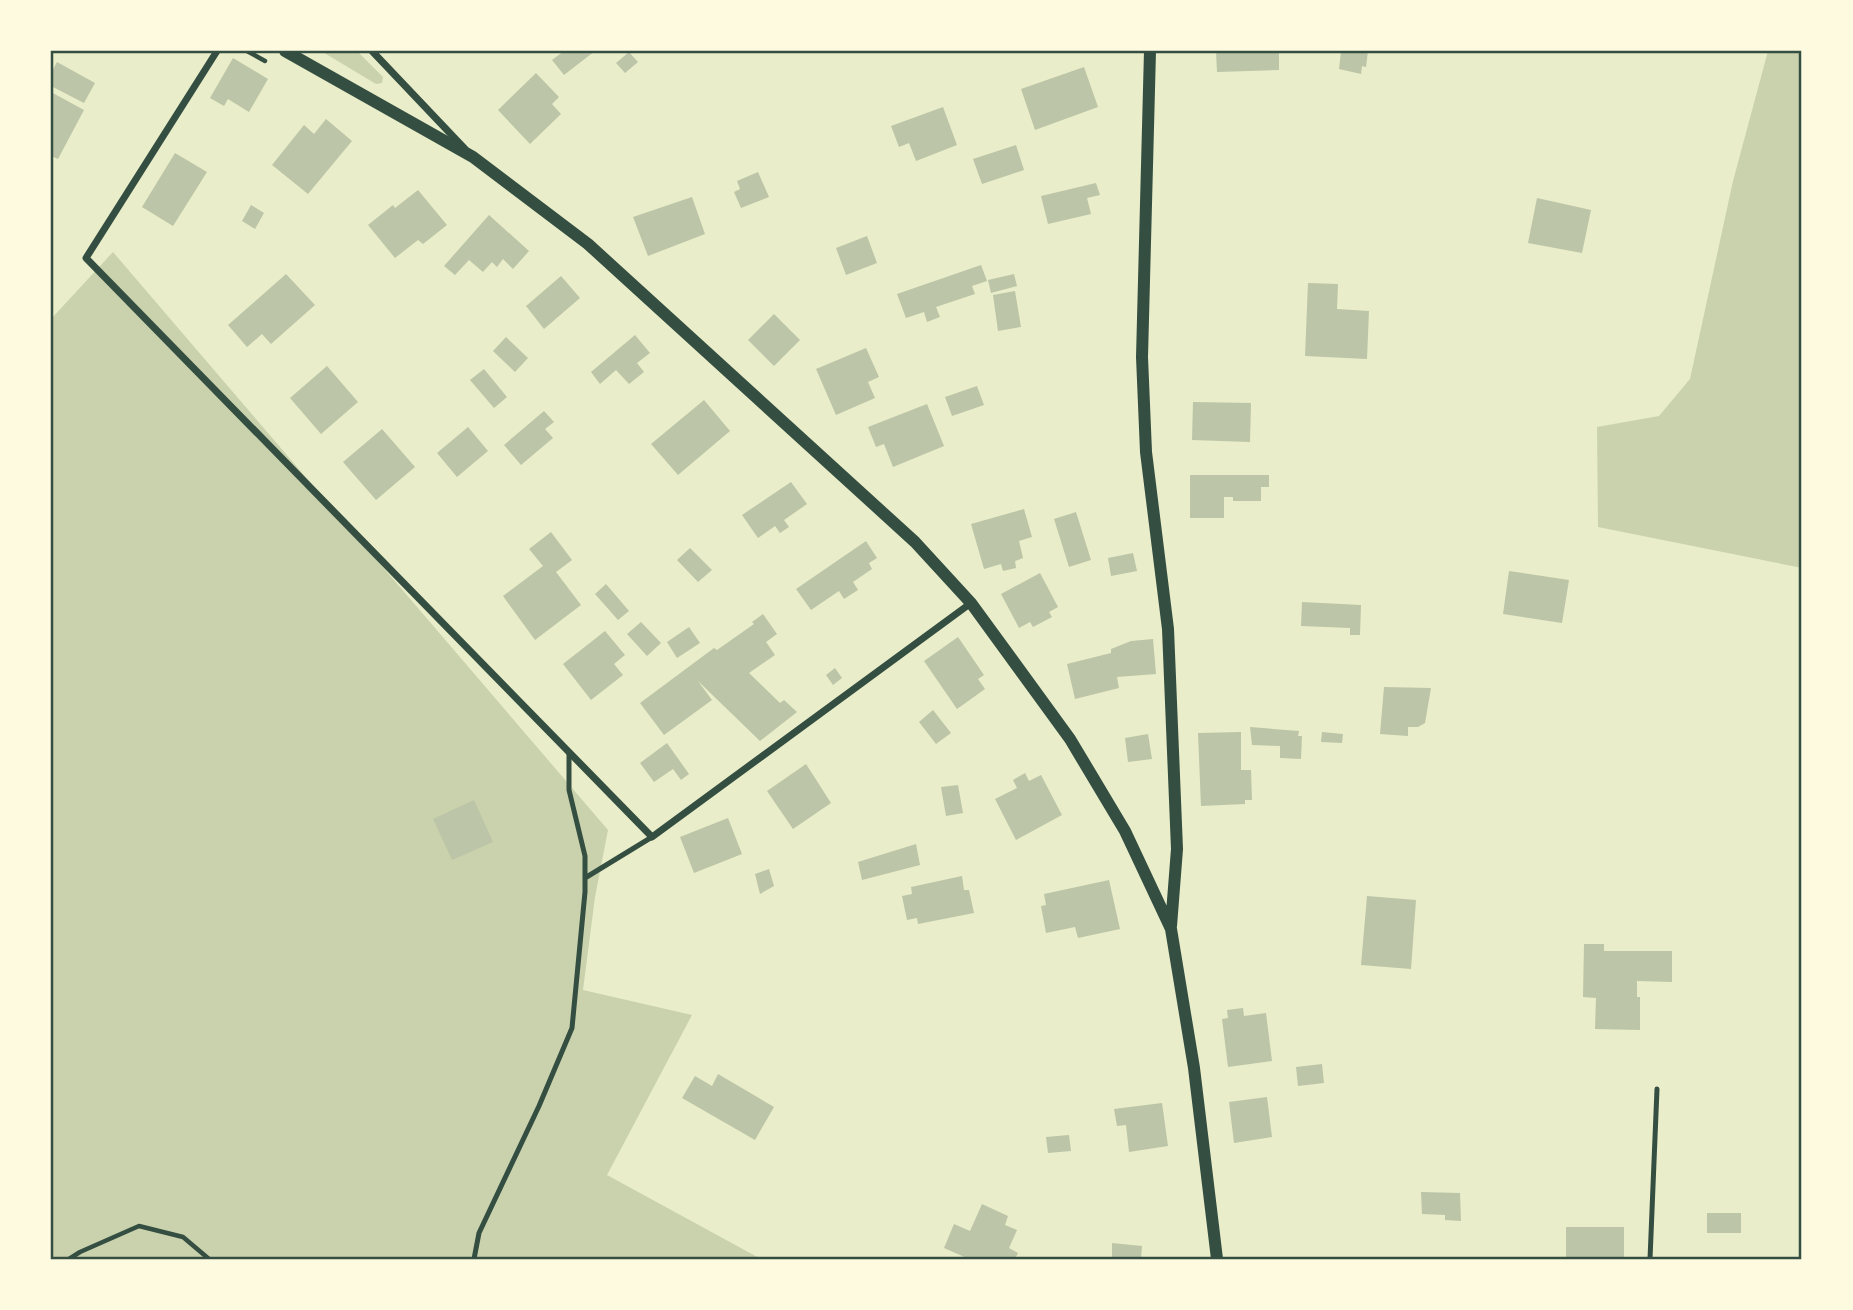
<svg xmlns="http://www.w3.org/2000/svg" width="1853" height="1310" font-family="Bitter,serif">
<rect width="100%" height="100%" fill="#e9edc9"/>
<path fill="#cad2ad" d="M 321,51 L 357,51 L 383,77 L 382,83 L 376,84 Z
M 1768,51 L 1802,51 L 1802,568 L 1598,527 L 1597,427 L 1659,416 L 1690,379 L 1733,181 Z
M 113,252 L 608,830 L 595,897 L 583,990 L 692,1015 L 607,1175 L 761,1259 L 51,1259 L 51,319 Z"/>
<path fill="#bcc5a7" d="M 564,51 L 595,51 L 564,75 L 552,60 Z
M 1216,51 L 1279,51 L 1279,70 L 1217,72 Z
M 1341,51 L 1368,51 L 1366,67 L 1362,66 L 1361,74 L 1339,69 Z
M 629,52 L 638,62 L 625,73 L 616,63 Z
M 233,58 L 268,79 L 249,112 L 228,99 L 224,106 L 210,98 Z
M 57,62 L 95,83 L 84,103 L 51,86 L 51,73 Z
M 1084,67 L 1098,107 L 1035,130 L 1021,89 Z
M 536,73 L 559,97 L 552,104 L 561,114 L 530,144 L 498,110 Z
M 51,92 L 84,110 L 58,159 L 51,156 Z
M 943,107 L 957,145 L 916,161 L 909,143 L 899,147 L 891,126 Z
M 326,119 L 352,141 L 308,194 L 272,165 L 304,125 L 314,134 Z
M 1016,145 L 1024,170 L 982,184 L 973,159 Z
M 175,153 L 207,172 L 173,226 L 142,207 Z
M 758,172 L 769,197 L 741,208 L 734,192 L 740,189 L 737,181 Z
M 1096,183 L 1100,195 L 1087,198 L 1091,214 L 1048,224 L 1041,196 Z
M 418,190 L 447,225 L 423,244 L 418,240 L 395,258 L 368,225 L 393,205 L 395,208 Z
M 692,197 L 705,234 L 648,256 L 633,217 Z
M 1537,198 L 1591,210 L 1582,253 L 1528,243 Z
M 251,205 L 264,213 L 255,229 L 242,221 Z
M 489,215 L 529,251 L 513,269 L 503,259 L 497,267 L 492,262 L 483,272 L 469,260 L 455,275 L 444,266 Z
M 867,236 L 877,263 L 846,275 L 836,248 Z
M 981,265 L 987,281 L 972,286 L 975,294 L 936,307 L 940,317 L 927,322 L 924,312 L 906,318 L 897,294 Z
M 286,274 L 315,305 L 271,344 L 262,334 L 247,347 L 228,325 Z
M 1014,274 L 1017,286 L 991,293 L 988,280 Z
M 561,276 L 580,298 L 544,329 L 526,306 Z
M 1308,283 L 1338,284 L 1337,309 L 1369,311 L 1367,359 L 1305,356 Z
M 1015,291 L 1021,327 L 998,331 L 993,295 Z
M 774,314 L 800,340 L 774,366 L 748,340 Z
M 635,335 L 650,353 L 637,363 L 644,372 L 629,384 L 616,370 L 600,384 L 591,372 Z
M 506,337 L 528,358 L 515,372 L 493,351 Z
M 866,348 L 879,377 L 868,382 L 875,398 L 836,415 L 816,369 Z
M 327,366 L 358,402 L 321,434 L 290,398 Z
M 484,369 L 507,397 L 494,408 L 470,380 Z
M 977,386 L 984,405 L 952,416 L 945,397 Z
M 704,400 L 730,431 L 678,475 L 651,444 Z
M 1193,402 L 1251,403 L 1250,442 L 1192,440 Z
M 927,404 L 944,446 L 893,467 L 884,444 L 876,447 L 868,427 Z
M 544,411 L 554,422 L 545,429 L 553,438 L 521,465 L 504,445 Z
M 468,427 L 488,451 L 457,477 L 437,453 Z
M 382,429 L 415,467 L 376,500 L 343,462 Z
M 1190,475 L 1269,475 L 1269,487 L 1261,487 L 1261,501 L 1233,501 L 1233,497 L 1224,497 L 1224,518 L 1190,518 Z
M 791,482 L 807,504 L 784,520 L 789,527 L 780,533 L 775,526 L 758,538 L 742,515 Z
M 1024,509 L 1032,537 L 1019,541 L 1023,558 L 1015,561 L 1016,568 L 1003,571 L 1001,564 L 984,569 L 971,524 Z
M 1076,512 L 1091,560 L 1069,567 L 1054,519 Z
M 551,532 L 572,560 L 556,572 L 581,605 L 535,640 L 503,596 L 543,566 L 529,549 Z
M 866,541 L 877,558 L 869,563 L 872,569 L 853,582 L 858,590 L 844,599 L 839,591 L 811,610 L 796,589 Z
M 690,548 L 712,570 L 698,582 L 677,560 Z
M 1133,553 L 1137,571 L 1111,576 L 1108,558 Z
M 1509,571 L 1569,580 L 1562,623 L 1503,614 Z
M 1040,573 L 1058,607 L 1049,612 L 1052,617 L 1033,627 L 1030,622 L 1019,628 L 1001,594 Z
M 606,584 L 629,611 L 618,620 L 595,594 Z
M 1302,602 L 1361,605 L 1360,635 L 1350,635 L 1350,628 L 1301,626 Z
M 763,614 L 777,634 L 766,642 L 775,655 L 749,673 L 780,703 L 784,700 L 797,712 L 760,741 L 698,681 L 712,700 L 664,735 L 640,703 L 714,648 L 717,650 L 754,624 L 752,622 Z
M 641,622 L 661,643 L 647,656 L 627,634 Z
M 689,627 L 700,643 L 677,658 L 667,642 Z
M 605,631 L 625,655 L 614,664 L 623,675 L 591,700 L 563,664 Z
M 958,637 L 984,675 L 978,679 L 985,689 L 957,709 L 924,661 Z
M 1153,639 L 1156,674 L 1117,677 L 1119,688 L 1075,699 L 1067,664 L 1111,653 L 1111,649 L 1131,641 Z
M 835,668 L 842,678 L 833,685 L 826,675 Z
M 1384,687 L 1431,688 L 1425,723 L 1418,727 L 1408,727 L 1408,736 L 1380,734 Z
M 933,710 L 951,733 L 936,744 L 919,722 Z
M 1250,727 L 1299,731 L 1298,736 L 1302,736 L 1301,759 L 1280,758 L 1280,746 L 1252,745 Z
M 1241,732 L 1241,770 L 1251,770 L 1252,800 L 1245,800 L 1245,804 L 1201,806 L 1198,733 Z
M 1322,732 L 1343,734 L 1342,743 L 1321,742 Z
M 1148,734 L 1152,759 L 1128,762 L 1125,738 Z
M 667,743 L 689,774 L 681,780 L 673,769 L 654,782 L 640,763 Z
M 806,764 L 831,803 L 793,829 L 767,791 Z
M 1025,773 L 1029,781 L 1041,775 L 1062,815 L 1016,840 L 995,799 L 1017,788 L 1013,780 Z
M 958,785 L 963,813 L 946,816 L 941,787 Z
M 474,800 L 493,842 L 452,860 L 433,819 Z
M 728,818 L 742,854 L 694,873 L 680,837 Z
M 916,844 L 920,865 L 862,880 L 858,862 Z
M 769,869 L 774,886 L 760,894 L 755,874 Z
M 962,876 L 964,890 L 969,890 L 974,913 L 918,924 L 917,918 L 907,920 L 902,896 L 912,894 L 911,887 Z
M 1109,880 L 1120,929 L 1078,938 L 1075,927 L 1046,933 L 1041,906 L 1046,905 L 1044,894 Z
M 1367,896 L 1416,900 L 1411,969 L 1361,965 Z
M 1584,944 L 1604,944 L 1604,951 L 1672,951 L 1672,982 L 1637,981 L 1637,997 L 1640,997 L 1640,1030 L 1595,1029 L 1596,998 L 1583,997 Z
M 1243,1008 L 1244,1016 L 1266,1013 L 1272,1061 L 1228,1067 L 1222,1019 L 1228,1018 L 1227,1010 Z
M 1322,1064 L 1324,1083 L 1298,1086 L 1296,1067 Z
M 718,1074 L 774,1107 L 755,1140 L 682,1098 L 695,1076 L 712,1086 Z
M 1267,1097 L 1272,1137 L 1234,1143 L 1229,1102 Z
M 1162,1103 L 1168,1146 L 1129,1152 L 1126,1125 L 1117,1126 L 1114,1109 Z
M 1069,1135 L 1071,1151 L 1048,1153 L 1046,1137 Z
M 1421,1192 L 1460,1193 L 1461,1221 L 1445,1220 L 1445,1215 L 1422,1214 Z
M 982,1204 L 1008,1216 L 1005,1225 L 1017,1230 L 1009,1248 L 1018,1253 L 1015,1259 L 969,1259 L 944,1248 L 954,1224 L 970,1231 Z
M 1707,1213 L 1741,1213 L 1741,1233 L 1707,1233 Z
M 1566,1227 L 1624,1227 L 1624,1259 L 1566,1259 Z
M 1112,1243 L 1142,1246 L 1141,1259 L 1112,1259 Z"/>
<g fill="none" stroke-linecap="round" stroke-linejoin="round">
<path stroke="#344e41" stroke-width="4.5" d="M 247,51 L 265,61
M 69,1259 L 80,1252 L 139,1226 L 183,1237 L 209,1259"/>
<path stroke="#344e41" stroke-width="5" d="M 585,878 L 652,837
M 1802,1153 L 1802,1161
M 474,1259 L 479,1233 L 539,1106 L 572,1028 L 585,892 L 585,856 L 569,790 L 569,752
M 1650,1259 L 1657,1089"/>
<path stroke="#344e41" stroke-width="7" d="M 217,51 L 86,258 L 652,837 L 971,603
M 372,51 L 465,149"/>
<path stroke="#344e41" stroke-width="12" d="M 285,51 L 473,157 L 588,244 L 915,542 L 971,603 L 1070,739 L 1125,831 L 1171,929 L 1194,1068 L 1217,1259
M 1150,51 L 1142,357 L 1146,452 L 1168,629 L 1177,849 L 1171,926"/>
</g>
<rect width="1853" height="1310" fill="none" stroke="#fefae0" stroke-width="105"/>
<rect x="52" y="52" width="1748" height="1206" fill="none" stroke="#344e41" stroke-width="2.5"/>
</svg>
